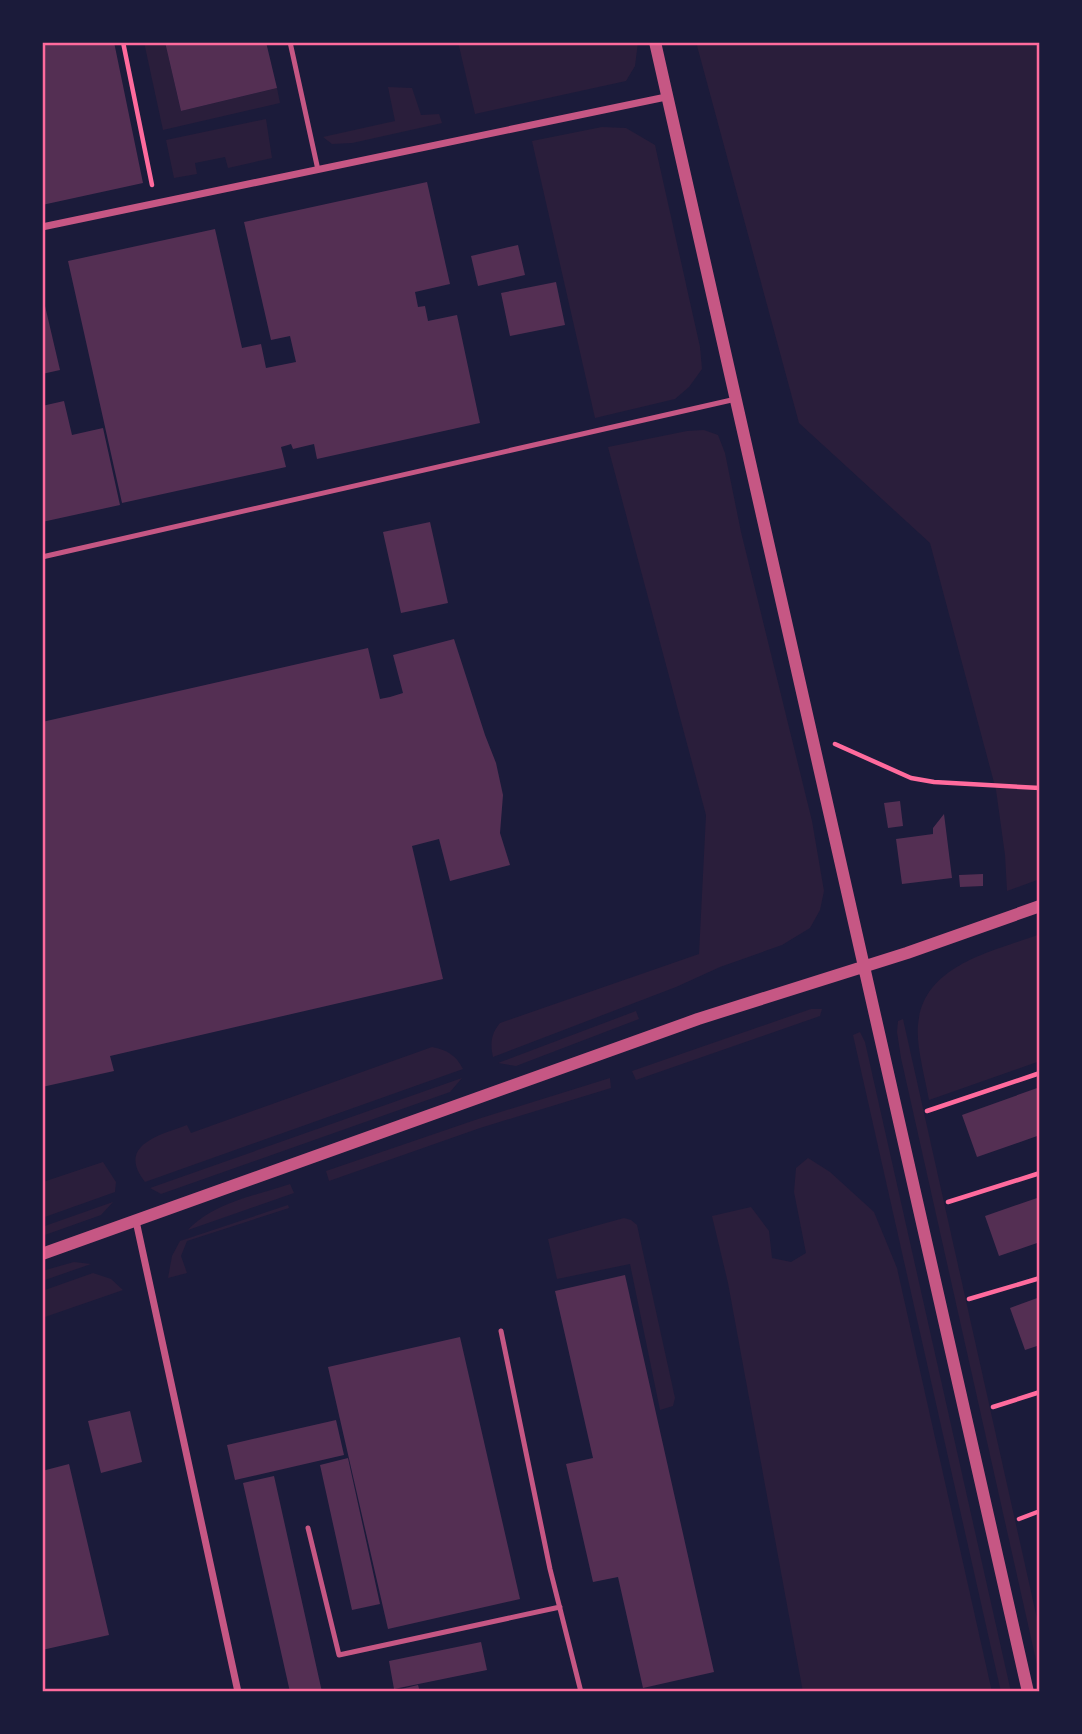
<svg xmlns="http://www.w3.org/2000/svg" width="1082" height="1734" font-family="'Archivo Narrow',sans-serif">
<rect width="100%" height="100%" fill="#1b1b3a"/>
<path fill="#2a1e3b" d="M 144,42 L 165,42 L 181,111 L 277,88 L 280,103 L 163,130 Z
M 458,42 L 638,42 L 635,66 L 626,81 L 475,114 Z
M 696,42 L 1040,42 L 1040,879 L 1007,891 L 1005,855 L 996,790 L 930,543 L 799,423 Z
M 388,87 L 412,88 L 421,115 L 439,114 L 442,123 L 352,143 L 332,144 L 323,137 L 395,121 Z
M 266,119 L 272,158 L 228,168 L 225,157 L 195,163 L 197,174 L 174,178 L 166,140 Z
M 602,127 L 626,128 L 655,145 L 700,347 L 702,369 L 689,387 L 675,399 L 595,418 L 532,141 Z
M 704,430 L 718,435 L 725,453 L 741,532 L 812,821 L 824,891 L 820,910 L 810,928 L 782,945 L 720,967 L 676,987 L 493,1057 C 490,1043 491,1034 500,1023 L 699,954 L 706,815 L 608,447 L 687,431 Z
M 1040,934 L 1040,1061 L 929,1100 C 925,1077 916,1046 918,1025 C 923,964 993,952 1040,934 Z
M 811,1009 L 822,1009 L 820,1016 L 636,1080 L 632,1071 Z
M 636,1011 L 639,1019 L 516,1066 L 498,1063 Z
M 903,1019 L 1040,1632 L 1040,1678 L 901,1058 L 897,1032 L 898,1021 Z
M 860,1032 L 865,1042 L 1011,1692 L 1001,1692 L 853,1035 Z
M 432,1047 C 447,1050 456,1055 463,1069 L 145,1182 C 116,1145 160,1135 187,1125 L 191,1133 Z
M 462,1078 L 450,1092 L 161,1194 L 150,1188 Z
M 610,1078 L 611,1088 L 480,1128 L 329,1181 L 326,1171 L 478,1119 Z
M 808,1158 L 830,1172 L 874,1212 L 897,1268 L 992,1692 L 803,1692 L 728,1283 L 712,1216 L 751,1207 L 769,1231 L 772,1258 L 791,1262 L 806,1253 L 794,1192 L 796,1168 Z
M 103,1162 L 116,1182 L 115,1192 L 42,1218 L 42,1180 L 43,1182 Z
M 290,1184 L 294,1193 L 188,1230 C 213,1203 257,1195 290,1184 Z
M 113,1202 L 101,1215 L 42,1236 L 42,1227 Z
M 288,1205 L 289,1208 L 187,1241 L 181,1256 L 187,1273 L 168,1278 L 172,1256 L 180,1241 Z
M 624,1218 L 631,1220 L 637,1225 L 675,1398 L 673,1406 L 660,1410 L 630,1264 L 557,1279 L 548,1239 Z
M 74,1262 L 91,1264 L 42,1281 L 42,1271 Z
M 93,1273 L 111,1279 L 123,1290 L 42,1318 L 42,1291 Z"/>
<path fill="#542f53" d="M 42,42 L 114,42 L 143,183 L 42,205 Z
M 165,42 L 266,42 L 277,88 L 181,111 Z
M 427,182 L 450,284 L 415,292 L 418,307 L 425,306 L 428,321 L 457,315 L 480,423 L 317,459 L 314,444 L 293,449 L 291,444 L 288,445 L 281,447 L 286,467 L 122,503 L 68,261 L 215,229 L 242,348 L 261,344 L 266,368 L 296,362 L 290,336 L 271,340 L 244,222 Z
M 518,245 L 525,275 L 478,286 L 471,256 Z
M 556,282 L 565,325 L 510,336 L 501,293 Z
M 42,293 L 60,370 L 42,374 Z
M 64,401 L 72,435 L 103,428 L 120,505 L 42,522 L 42,406 Z
M 430,522 L 448,603 L 401,613 L 383,532 Z
M 454,639 L 485,735 L 496,763 L 503,795 L 500,833 L 510,865 L 450,881 L 439,839 L 412,846 L 443,979 L 110,1056 L 114,1071 L 42,1087 L 42,722 L 368,648 L 380,699 L 390,697 L 403,693 L 393,655 Z
M 900,801 L 903,826 L 888,828 L 884,803 Z
M 944,814 L 952,878 L 902,884 L 896,839 L 933,834 L 933,828 Z
M 983,874 L 983,886 L 960,887 L 959,875 Z
M 1040,1087 L 1040,1135 L 977,1157 L 962,1115 Z
M 1040,1197 L 1040,1242 L 999,1256 L 985,1216 Z
M 625,1275 L 714,1672 L 643,1688 L 618,1577 L 593,1582 L 566,1464 L 593,1458 L 555,1291 Z
M 1040,1297 L 1040,1345 L 1025,1350 L 1010,1308 Z
M 460,1337 L 520,1599 L 388,1629 L 328,1367 Z
M 130,1411 L 142,1462 L 101,1473 L 88,1421 Z
M 336,1420 L 344,1455 L 235,1480 L 227,1445 Z
M 348,1458 L 380,1604 L 352,1610 L 320,1465 Z
M 69,1464 L 109,1635 L 42,1650 L 42,1471 Z
M 274,1476 L 322,1692 L 290,1692 L 243,1483 Z
M 481,1642 L 487,1670 L 394,1689 L 389,1661 Z
M 418,1685 L 420,1692 L 393,1692 L 393,1691 Z"/>
<g fill="none" stroke-linecap="round" stroke-linejoin="round">
<path stroke="#ff6b9d" stroke-width="4.5" d="M 123,42 L 152,185
M 835,744 L 911,778 L 934,782 L 1040,788
M 927,1111 L 1040,1073
M 948,1202 L 1040,1173
M 969,1299 L 1040,1278
M 993,1407 L 1040,1392
M 1019,1519 L 1040,1511"/>
<path stroke="#c65784" stroke-width="5" d="M 290,42 L 318,170
M 42,557 L 736,399
M 501,1331 L 550,1569 L 581,1692
M 308,1528 L 339,1655 L 560,1607"/>
<path stroke="#c65784" stroke-width="7" d="M 42,227 L 666,97
M 136,1221 L 238,1692"/>
<path stroke="#c65784" stroke-width="12" d="M 655,42 L 1028,1692
M 42,1254 L 698,1019 L 907,953 L 1040,906"/>
</g>
<rect width="1082" height="1734" fill="none" stroke="#1b1b3a" stroke-width="88"/>
<rect x="44" y="44" width="994" height="1646" fill="none" stroke="#ff6b9d" stroke-width="2.5"/>
</svg>
